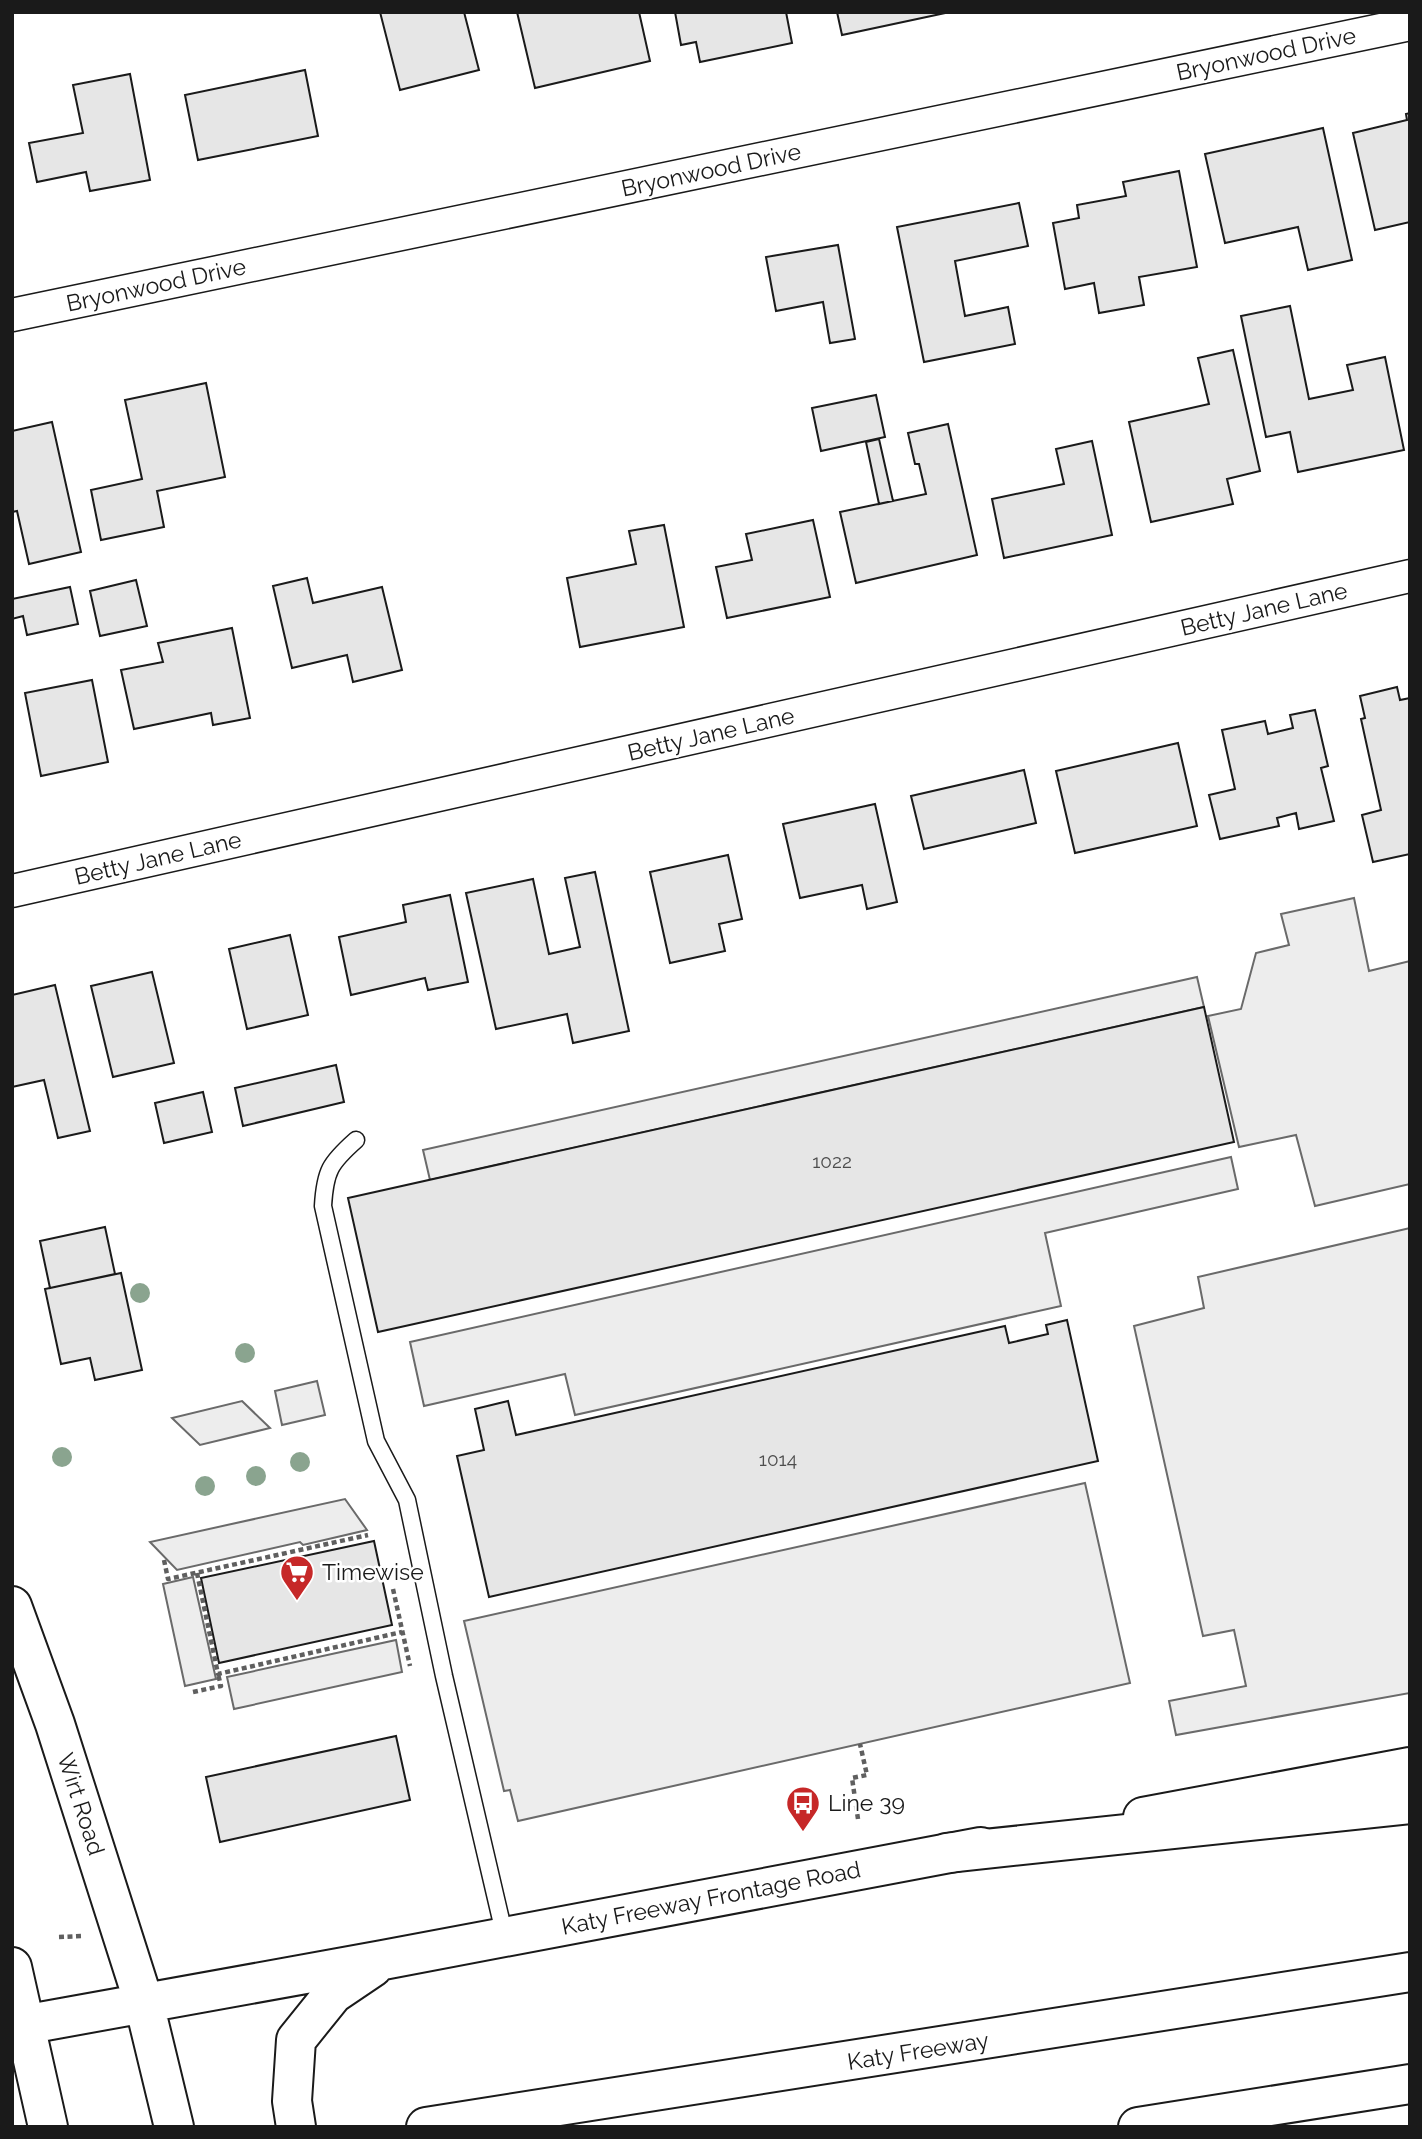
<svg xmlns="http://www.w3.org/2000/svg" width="1422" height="2139" font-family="Raleway,sans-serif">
<rect width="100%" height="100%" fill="#fff"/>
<path fill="#ededed" stroke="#6a6a6a" stroke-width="2" d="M 1354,898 L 1369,971 L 1410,961 L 1410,1184 L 1315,1206 L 1296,1135 L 1239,1147 L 1208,1016 L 1241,1009 L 1256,953 L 1289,945 L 1281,914 Z
M 1197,977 L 1204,1007 L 430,1180 L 423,1150 Z
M 1231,1157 L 1238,1189 L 1045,1233 L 1061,1306 L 575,1415 L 565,1374 L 424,1406 L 410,1342 Z
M 1410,1228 L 1410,1693 L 1176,1735 L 1169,1701 L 1246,1686 L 1234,1630 L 1203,1636 L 1134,1326 L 1204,1308 L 1198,1277 Z
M 317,1381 L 325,1415 L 282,1425 L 275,1391 Z
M 242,1401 L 270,1428 L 200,1445 L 172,1418 Z
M 1085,1483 L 1130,1683 L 518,1821 L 510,1790 L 504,1791 L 464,1621 Z
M 345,1499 L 367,1530 L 303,1545 L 300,1542 L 177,1570 L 150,1542 Z
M 193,1577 L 216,1679 L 185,1686 L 163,1584 Z
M 396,1640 L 402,1672 L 234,1709 L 227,1677 Z"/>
<path fill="#e6e6e6" stroke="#1a1a1a" stroke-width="2" d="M 380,12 L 464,12 L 479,70 L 400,90 Z
M 517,12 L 639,12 L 650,61 L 535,88 Z
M 675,12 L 786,12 L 792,43 L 700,62 L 696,42 L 681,45 Z
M 837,12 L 950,12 L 842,35 Z
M 305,70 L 318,136 L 198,160 L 185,95 Z
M 130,74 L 150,180 L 90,191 L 86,172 L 37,182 L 29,143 L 83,133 L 73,85 Z
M 1410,113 L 1410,222 L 1375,230 L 1353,133 L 1407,120 L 1406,114 Z
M 1323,128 L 1352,260 L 1308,270 L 1298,227 L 1225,243 L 1205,154 Z
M 1179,171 L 1197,267 L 1139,277 L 1144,305 L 1099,313 L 1094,283 L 1065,289 L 1053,223 L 1079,218 L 1077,205 L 1126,196 L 1123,182 Z
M 1019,203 L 1028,246 L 955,261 L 965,316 L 1008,307 L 1015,344 L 924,362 L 897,227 Z
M 838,245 L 855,339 L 830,343 L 823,302 L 776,311 L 766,257 Z
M 1290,306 L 1309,399 L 1353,390 L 1347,365 L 1385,357 L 1404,450 L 1298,472 L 1290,432 L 1266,437 L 1241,316 Z
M 1233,350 L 1260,471 L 1227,479 L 1233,504 L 1151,522 L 1129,422 L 1209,404 L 1198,358 Z
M 206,383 L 225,477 L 157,491 L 164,527 L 101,540 L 91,490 L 142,479 L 125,400 Z
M 876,395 L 885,437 L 821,451 L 812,408 Z
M 52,422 L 81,552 L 29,564 L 17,511 L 12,512 L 12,431 Z
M 948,424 L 977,555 L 856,583 L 840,512 L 926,494 L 919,464 L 915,464 L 908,433 Z
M 879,439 L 893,501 L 879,504 L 866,442 Z
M 1092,441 L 1112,535 L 1004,558 L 992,499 L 1064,484 L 1056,449 Z
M 813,520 L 830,597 L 727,618 L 716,567 L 752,560 L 746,534 Z
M 664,525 L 684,627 L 580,647 L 567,578 L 636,564 L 629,531 Z
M 307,578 L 313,603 L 382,587 L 402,670 L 353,682 L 347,655 L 292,668 L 273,586 Z
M 136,580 L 147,626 L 100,636 L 90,591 Z
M 70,587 L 78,624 L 27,635 L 23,616 L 12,619 L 12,599 Z
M 232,628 L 250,718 L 213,725 L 211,713 L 134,729 L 121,670 L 163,662 L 158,643 Z
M 92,680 L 108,762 L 41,776 L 25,693 Z
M 1397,687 L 1400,700 L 1410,698 L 1410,854 L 1373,862 L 1362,815 L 1381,810 L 1361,719 L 1365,718 L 1360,696 Z
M 1315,710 L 1328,766 L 1321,768 L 1334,821 L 1299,829 L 1296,813 L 1277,818 L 1279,826 L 1220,839 L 1209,795 L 1235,789 L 1222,730 L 1265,721 L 1268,734 L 1293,728 L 1290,715 Z
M 1178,743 L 1197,826 L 1075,853 L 1056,771 Z
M 1024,770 L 1036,823 L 924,849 L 911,796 Z
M 875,804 L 897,902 L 867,909 L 862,885 L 800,898 L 783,824 Z
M 728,855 L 742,919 L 719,924 L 725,951 L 670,963 L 650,872 Z
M 595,872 L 629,1031 L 573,1043 L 567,1014 L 496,1029 L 466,893 L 533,879 L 549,954 L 580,947 L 565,878 Z
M 450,895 L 468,982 L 428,990 L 425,978 L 351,995 L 339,937 L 406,922 L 403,905 Z
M 290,935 L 308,1015 L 247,1029 L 229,949 Z
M 152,972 L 174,1063 L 113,1077 L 91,986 Z
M 55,985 L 90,1131 L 58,1138 L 44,1080 L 12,1087 L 12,995 Z
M 1204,1007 L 1234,1142 L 378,1332 L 348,1198 Z
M 336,1065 L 344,1102 L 243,1126 L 235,1088 Z
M 203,1092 L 212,1132 L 164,1143 L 155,1103 Z
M 105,1227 L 115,1274 L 50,1288 L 40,1241 Z
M 121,1273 L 142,1370 L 95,1380 L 90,1358 L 61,1364 L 45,1289 Z
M 1067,1320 L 1098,1461 L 489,1597 L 457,1456 L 484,1450 L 475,1409 L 508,1401 L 516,1435 L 1005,1326 L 1009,1343 L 1048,1334 L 1046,1325 Z
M 374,1541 L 392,1625 L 219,1663 L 201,1578 Z
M 396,1736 L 410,1800 L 220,1842 L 206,1777 Z"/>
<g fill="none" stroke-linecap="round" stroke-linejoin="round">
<g stroke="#1a1a1a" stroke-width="19">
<path id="lane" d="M 356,1140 C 330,1163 325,1171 323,1206 L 376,1441 L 407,1500 L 444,1676 L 505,1937"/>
</g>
<g stroke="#1a1a1a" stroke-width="35">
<path id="street" d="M 12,315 L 1410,24
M 12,891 L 1410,576"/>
</g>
<g stroke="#1a1a1a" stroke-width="42">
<path id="secondary" d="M 12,1606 L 55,1724 L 144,2003 L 174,2127
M 1143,1817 L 1410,1767
M 12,1967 L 48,2127
M 12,2027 L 383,1960 L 981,1847
M 296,2127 L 292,2101 L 296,2040 L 333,1994 L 373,1967"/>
</g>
<g stroke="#1a1a1a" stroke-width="42">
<path id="highway" d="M 947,1853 L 1410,1804
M 426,2127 L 1410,1972
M 1138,2127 L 1410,2084"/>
</g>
<path stroke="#5f5f5f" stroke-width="4.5" stroke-dasharray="5 3.5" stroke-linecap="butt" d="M 164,1560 L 168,1579 L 368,1535
M 197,1573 L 218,1674 L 402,1632
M 393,1589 L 410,1666
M 193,1692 L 221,1686 L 218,1674
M 858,1819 L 852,1778 L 867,1775 L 860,1744
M 59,1937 L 83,1936"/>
<use href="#lane" stroke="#fff" stroke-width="16"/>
<use href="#street" stroke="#fff" stroke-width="32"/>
<use href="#secondary" stroke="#fff" stroke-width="38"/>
<use href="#highway" stroke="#fff" stroke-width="38"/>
</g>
<g fill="#8aa48f">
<circle cx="140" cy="1293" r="10"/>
<circle cx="245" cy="1353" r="10"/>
<circle cx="62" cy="1457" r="10"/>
<circle cx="300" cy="1462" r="10"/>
<circle cx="256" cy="1476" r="10"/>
<circle cx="205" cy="1486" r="10"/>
</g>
<defs>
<g id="supermarket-pin" transform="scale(1.75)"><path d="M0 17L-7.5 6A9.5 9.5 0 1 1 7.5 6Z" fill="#c62828" stroke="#fff"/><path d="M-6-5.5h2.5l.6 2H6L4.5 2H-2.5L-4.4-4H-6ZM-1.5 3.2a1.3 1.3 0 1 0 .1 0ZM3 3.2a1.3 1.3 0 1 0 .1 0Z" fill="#fff"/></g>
<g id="bus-pin" transform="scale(1.75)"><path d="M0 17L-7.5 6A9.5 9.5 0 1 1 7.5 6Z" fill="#c62828" stroke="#fff"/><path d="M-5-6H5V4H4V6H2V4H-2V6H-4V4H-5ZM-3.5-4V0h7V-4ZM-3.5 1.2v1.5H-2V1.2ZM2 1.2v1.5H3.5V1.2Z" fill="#fff"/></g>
</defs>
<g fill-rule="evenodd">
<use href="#supermarket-pin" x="297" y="1572"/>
<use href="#bus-pin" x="803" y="1803"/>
</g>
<g text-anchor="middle" stroke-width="5" stroke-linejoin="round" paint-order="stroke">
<g font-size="19" fill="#4d4d4d">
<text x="832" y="1168">1022</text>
<text x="778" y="1466">1014</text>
</g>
<g font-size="23" fill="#1a1a1a" stroke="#fff">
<text transform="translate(1266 54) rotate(-12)" y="8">Bryonwood Drive</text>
<text transform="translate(711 170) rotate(-12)" y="8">Bryonwood Drive</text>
<text transform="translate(156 285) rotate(-12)" y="8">Bryonwood Drive</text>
<text transform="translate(1264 609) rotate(-13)" y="8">Betty Jane Lane</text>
<text transform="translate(711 734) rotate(-13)" y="8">Betty Jane Lane</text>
<text transform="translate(158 858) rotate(-13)" y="8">Betty Jane Lane</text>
<text transform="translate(81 1804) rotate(72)" y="8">Wirt Road</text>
<text transform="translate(711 1898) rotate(-11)" y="8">Katy Freeway Frontage Road</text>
<text transform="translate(918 2051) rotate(-9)" y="8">Katy Freeway</text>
</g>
<g font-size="23" fill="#1a1a1a" stroke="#fff" text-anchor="start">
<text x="322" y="1580">Timewise</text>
<text x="828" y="1811">Line 39</text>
</g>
</g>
<rect width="1422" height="2139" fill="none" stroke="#1a1a1a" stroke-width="28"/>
</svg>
